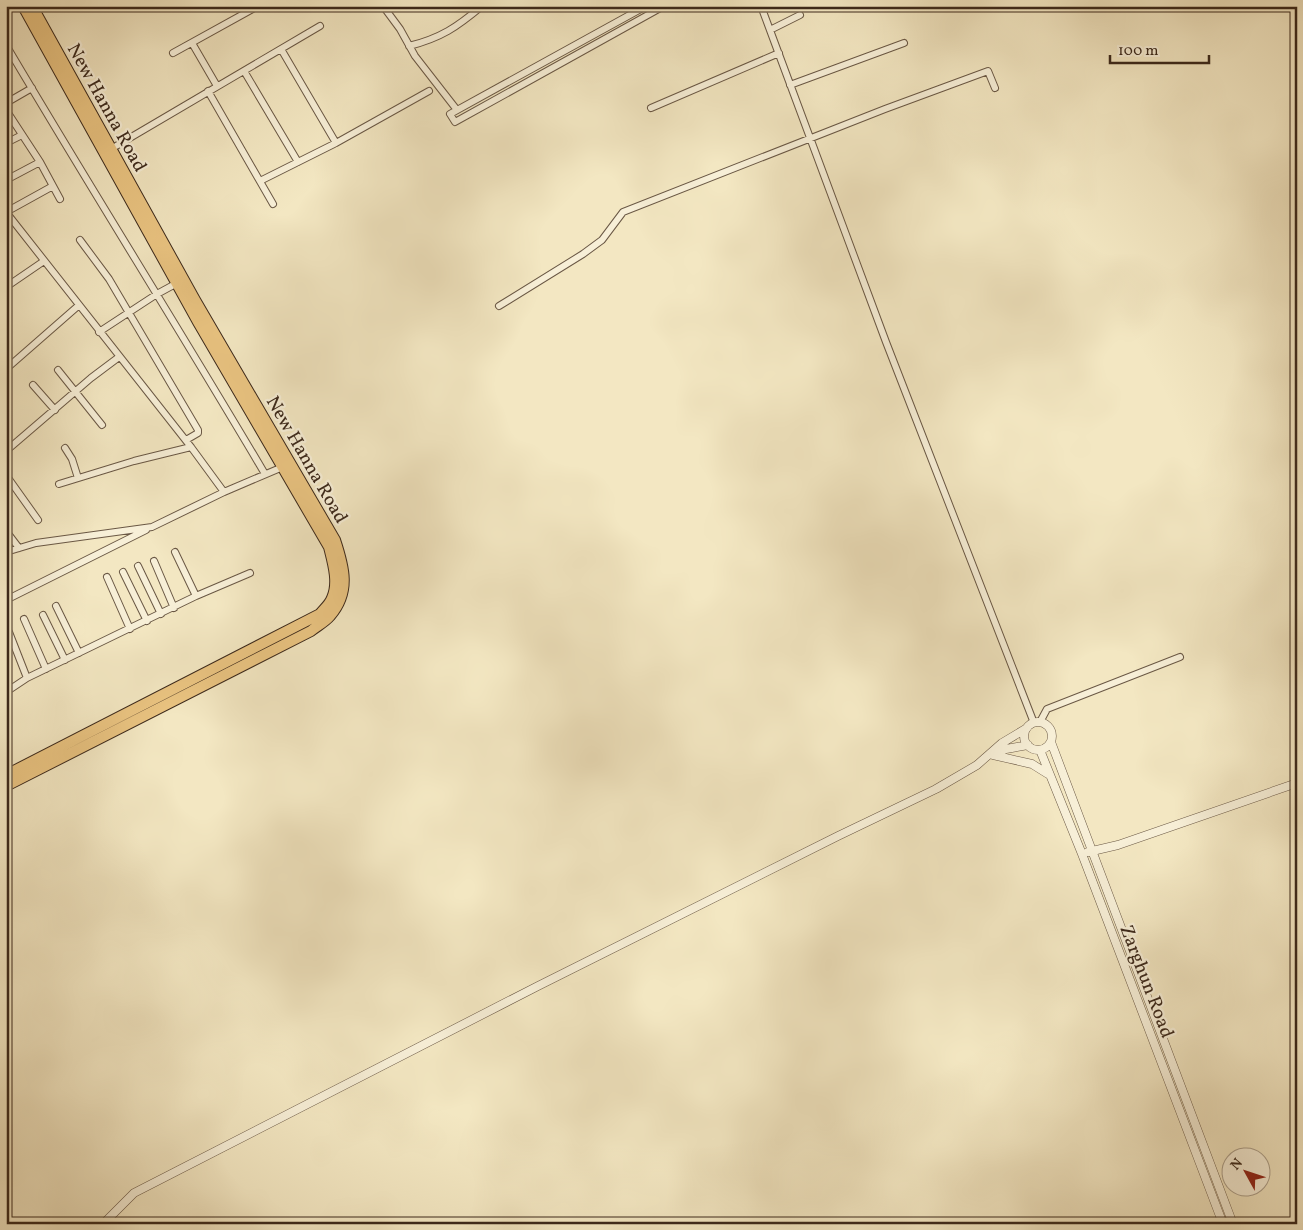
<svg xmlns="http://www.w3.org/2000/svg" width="1303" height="1230" font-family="Vollkorn,serif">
<rect width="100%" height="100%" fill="#f3e7c2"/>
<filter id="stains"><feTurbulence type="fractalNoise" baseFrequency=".004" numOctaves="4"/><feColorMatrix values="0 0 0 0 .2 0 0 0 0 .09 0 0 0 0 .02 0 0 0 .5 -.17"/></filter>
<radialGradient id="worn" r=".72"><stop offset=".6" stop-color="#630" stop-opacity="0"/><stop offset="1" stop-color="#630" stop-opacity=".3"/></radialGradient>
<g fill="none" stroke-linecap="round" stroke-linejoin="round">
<g stroke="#6a5845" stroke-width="8">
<path id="minor" d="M 383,6 L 400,29 L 415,56 L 457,110
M 646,6 L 450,114 L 455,122 L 664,6
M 761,6 L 886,342 L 1034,723
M 770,30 L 800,15
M 192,43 L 217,86
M 6,45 C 91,189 180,330 265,474
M 409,46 C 441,38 457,27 482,6
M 281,49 L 336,143
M 173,53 L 258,6
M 244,71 L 298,162
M 790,85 L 904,43
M 208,91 L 273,204
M 6,103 L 32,88
M 651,108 L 779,53
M 6,110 L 40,162 L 60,199
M 6,143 L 22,135
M 111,149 L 320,26
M 6,180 L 40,162
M 260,181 L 336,143 L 429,91
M 6,212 L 191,447 L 224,492
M 6,212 L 53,186
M 80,240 L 109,279 L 198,430 L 198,433 L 186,440
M 6,287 L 44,261
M 499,306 L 583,254 L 602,240 L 623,212 L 885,109 L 988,71 L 995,88
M 99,332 L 157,294 L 179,282
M 6,369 L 78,306
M 58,370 L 102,425
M 33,385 L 55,410
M 65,448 L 72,459 L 78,478
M 6,451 L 91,378 L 119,357
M 6,475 L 38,520
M 59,484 L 134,461 L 191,447
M 6,531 L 19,548
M 6,552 L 36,543 L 152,527 L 224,492 L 285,466
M 175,552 L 196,596
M 154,561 L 174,608
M 138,566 L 161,614
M 123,572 L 147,621
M 107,577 L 130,629
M 6,600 L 146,530
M 56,606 L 79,653
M 43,615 L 65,660
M 24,619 L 46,669
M 9,632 L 27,678
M 6,692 L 27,678 L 196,596 L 250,573
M 1040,722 L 1047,709 L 1180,657"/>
</g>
<g stroke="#6a5845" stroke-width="9">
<path id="tertiary" d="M1024 736a14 14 0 1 1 28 0a14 14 0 1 1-28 0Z
M 1051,742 L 1233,1224
M 1040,750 L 1082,854 L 1223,1224
M 993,755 L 1032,764 L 1048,774
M 994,755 L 1006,749 L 1028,745
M 1088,852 L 1118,845 L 1297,783
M 103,1224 L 134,1193 L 538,986 L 838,836 L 936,789 L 977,765 L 1002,743 L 1027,728"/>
</g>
<g stroke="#3c291b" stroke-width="12">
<path id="primary" d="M 6,775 L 320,614 C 324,609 330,604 332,598 C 339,583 333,563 329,547 L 198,322 L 23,6
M 6,786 L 311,631 C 317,626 325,622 330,616 C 351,592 344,567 335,540 L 195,300 L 32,6"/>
</g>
<use href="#minor" stroke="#f7efd7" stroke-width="6"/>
<use href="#tertiary" stroke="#f7efd7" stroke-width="8"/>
<use href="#primary" stroke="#eac481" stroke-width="10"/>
</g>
<g text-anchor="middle" stroke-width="4.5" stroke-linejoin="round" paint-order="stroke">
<g font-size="19" fill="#3c291b" stroke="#f7efd7">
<text transform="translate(108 107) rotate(61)" y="7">New Hanna Road</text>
<text transform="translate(308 459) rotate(60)" y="7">New Hanna Road</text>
<text transform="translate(1148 981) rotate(69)" y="7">Zarghun Road</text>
</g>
</g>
<rect width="1303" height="1230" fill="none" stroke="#f3e7c2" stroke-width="25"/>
<rect x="8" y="8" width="1288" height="1215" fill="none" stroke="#3c291b" stroke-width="2.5"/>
<rect x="12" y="12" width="1278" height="1205" fill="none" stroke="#3c291b"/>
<g transform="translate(1246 1172) rotate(310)"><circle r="24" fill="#f7efd7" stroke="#aca08c"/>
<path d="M0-4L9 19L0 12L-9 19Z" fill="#8f2418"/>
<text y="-8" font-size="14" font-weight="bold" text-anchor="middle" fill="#3c291b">N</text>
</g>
<path d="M1110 55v8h99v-8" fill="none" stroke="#3c291b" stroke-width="2.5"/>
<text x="1118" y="55" font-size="15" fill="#3c291b" stroke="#f7efd7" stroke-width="4" paint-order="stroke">100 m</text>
<rect width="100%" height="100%" filter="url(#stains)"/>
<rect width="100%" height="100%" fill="url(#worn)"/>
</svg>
